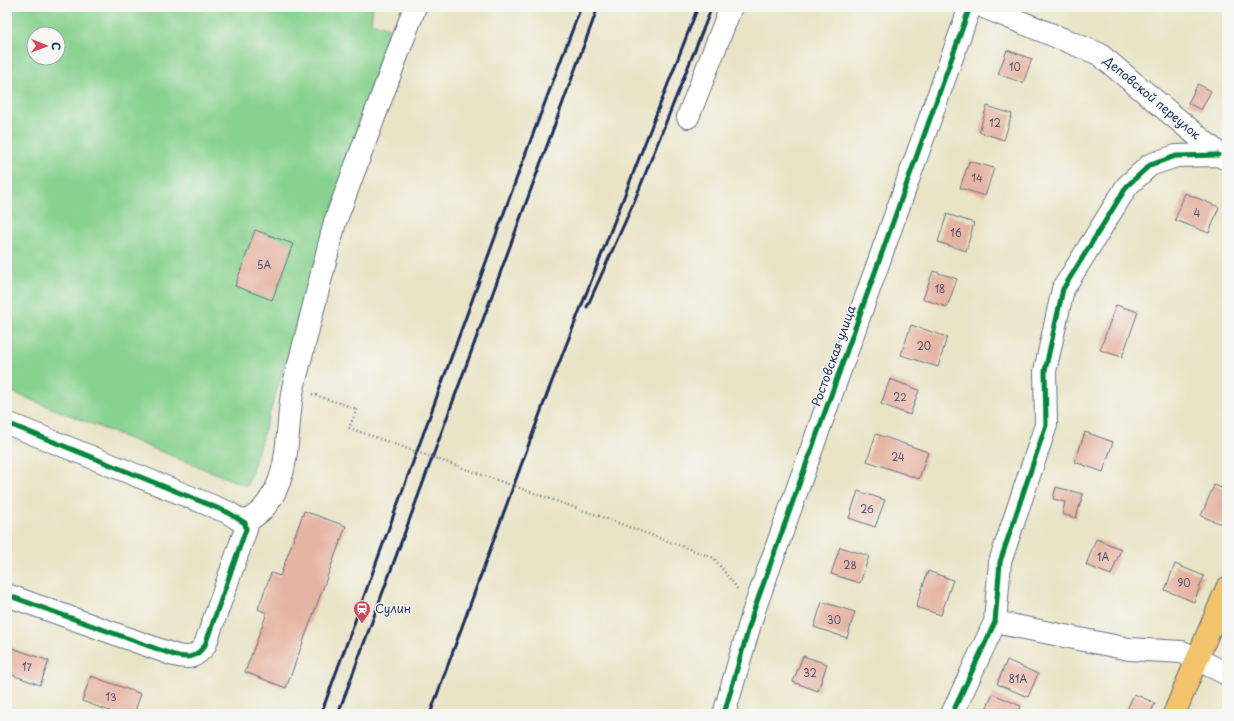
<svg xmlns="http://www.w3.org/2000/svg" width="1234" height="721" font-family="'Playpen Sans',sans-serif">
<rect width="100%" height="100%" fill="#f6f6f2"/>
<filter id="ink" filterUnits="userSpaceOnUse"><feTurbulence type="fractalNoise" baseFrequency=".025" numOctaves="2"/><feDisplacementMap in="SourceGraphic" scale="8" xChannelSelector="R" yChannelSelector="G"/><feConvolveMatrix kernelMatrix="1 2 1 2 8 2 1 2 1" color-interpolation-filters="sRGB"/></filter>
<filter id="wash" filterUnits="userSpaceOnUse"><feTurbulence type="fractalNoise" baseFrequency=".012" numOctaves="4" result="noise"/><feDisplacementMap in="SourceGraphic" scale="16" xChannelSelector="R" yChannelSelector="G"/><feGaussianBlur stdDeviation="0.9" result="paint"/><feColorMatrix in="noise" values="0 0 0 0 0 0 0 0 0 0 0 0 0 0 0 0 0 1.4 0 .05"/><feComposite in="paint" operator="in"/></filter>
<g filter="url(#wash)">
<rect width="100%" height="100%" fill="#e9e4c6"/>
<path fill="#88d28f" stroke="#528076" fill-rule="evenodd" d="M 7,7 L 373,7 L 371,22 L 389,28 L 247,486 L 7,390 ZM 34,34 L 58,34 L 58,58 L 34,58 Z"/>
<g id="blocks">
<path fill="#e6b4a2" d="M 1007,50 L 1032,59 L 1023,83 L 998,74 Z
M 1198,84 L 1211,91 L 1201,110 L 1188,103 Z
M 987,106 L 1012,114 L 1004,140 L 979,132 Z
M 969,161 L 994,168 L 985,196 L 960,188 Z
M 1185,193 L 1219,207 L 1209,233 L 1175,220 Z
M 947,214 L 974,223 L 966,251 L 938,242 Z
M 255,230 L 293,244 L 272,300 L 235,286 Z
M 933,271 L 957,279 L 947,307 L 923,299 Z
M 1116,305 L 1138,312 L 1122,357 L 1100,350 Z
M 911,325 L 947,337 L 938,367 L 901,355 Z
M 890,379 L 919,390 L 910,415 L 881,404 Z
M 1085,432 L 1113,442 L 1103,472 L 1075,462 Z
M 876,434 L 928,452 L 919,479 L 867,461 Z
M 1214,485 L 1227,490 L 1227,526 L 1201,516 Z
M 1056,487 L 1083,494 L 1076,518 L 1062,514 L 1065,502 L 1053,499 Z
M 858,491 L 885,500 L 875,527 L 849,518 Z
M 304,511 L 346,526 L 286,688 L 245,672 L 267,613 L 258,609 L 271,573 L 280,576 Z
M 1096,539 L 1121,549 L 1111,575 L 1086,565 Z
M 840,547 L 869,556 L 860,583 L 831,574 Z
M 1175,564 L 1204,576 L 1194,602 L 1165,590 Z
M 928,571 L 953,580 L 941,615 L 916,607 Z
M 822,602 L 855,612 L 847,638 L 814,627 Z
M 7,646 L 49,661 L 40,685 L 7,673 Z
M 803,656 L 827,664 L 818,691 L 793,682 Z
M 1007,660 L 1038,674 L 1028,697 L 997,684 Z
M 91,676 L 141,694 L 134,714 L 118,714 L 82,701 Z
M 993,694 L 1021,706 L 1018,714 L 984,713 Z
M 1134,694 L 1155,703 L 1150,714 L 1125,714 Z"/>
</g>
</g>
<g filter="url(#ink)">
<use href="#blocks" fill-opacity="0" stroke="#636e82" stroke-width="1"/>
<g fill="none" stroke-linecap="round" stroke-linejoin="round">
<g stroke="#636e82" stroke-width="24">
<path id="minor" d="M 984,7 L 1099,54 L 1224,158
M 688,117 L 731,7
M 7,423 L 227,512 L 245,523 L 246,529 L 205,645 C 196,658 188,659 174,655 L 7,595
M 245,523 C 250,519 257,515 262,510 C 293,477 285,429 293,388 L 335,222 L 415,7
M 995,622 L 1129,649 L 1182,652 L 1227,674
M 724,714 L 754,610 L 970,7
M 952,714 L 995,622 L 1000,562 L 1046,425 L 1045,371 L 1063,289 L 1127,186 L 1150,165 L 1176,156 L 1218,155"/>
</g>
<g stroke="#636e82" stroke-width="24">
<path id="major" d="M 1174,714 L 1227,588"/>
</g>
<path stroke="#636e82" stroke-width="2.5" stroke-dasharray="1 3" stroke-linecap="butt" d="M 312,394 L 357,409 L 349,428
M 599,516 L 714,558 L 739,591"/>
<use href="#minor" stroke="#fff" stroke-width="22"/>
<use href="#major" stroke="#f2c36a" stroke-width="22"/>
<path stroke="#1b2f5e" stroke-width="3" d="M 587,307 L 634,202 L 712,7
M 321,714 L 524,158 L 581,7
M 338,714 L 598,7
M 430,714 L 549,389 L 698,7"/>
<path stroke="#636e82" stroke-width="2.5" stroke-dasharray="1 3" stroke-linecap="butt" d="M 349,428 L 599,516"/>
<g stroke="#f6f6f2" stroke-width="8">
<path id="cycleway" d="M 7,423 L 227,512 L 245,523 L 246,529 L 205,645 C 196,658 188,659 174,655 L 7,595
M 724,714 L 754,610 L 970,7
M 952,714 L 995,622 L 1000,562 L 1046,425 L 1045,371 L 1063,289 L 1127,186 L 1150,165 L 1176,156 L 1218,155"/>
</g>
<use href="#cycleway" stroke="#00873e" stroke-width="5"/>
</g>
</g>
<defs>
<g id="station-pin" transform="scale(0.9)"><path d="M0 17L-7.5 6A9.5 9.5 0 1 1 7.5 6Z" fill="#d1495b" stroke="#f6f6f2"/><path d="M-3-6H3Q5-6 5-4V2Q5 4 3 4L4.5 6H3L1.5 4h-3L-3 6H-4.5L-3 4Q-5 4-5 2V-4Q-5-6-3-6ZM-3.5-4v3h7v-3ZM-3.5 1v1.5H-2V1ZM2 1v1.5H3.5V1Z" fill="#fff"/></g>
</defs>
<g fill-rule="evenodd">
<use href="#station-pin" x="362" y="609"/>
</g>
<g text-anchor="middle" stroke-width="3" stroke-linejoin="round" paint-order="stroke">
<g font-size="10" fill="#4e506f">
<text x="1015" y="71">10</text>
<text x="995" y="127">12</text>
<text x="977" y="182">14</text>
<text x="1197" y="217">4</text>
<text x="956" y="237">16</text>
<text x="264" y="269">5А</text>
<text x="940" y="293">18</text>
<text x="924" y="350">20</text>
<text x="900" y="401">22</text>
<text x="898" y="461">24</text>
<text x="867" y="513">26</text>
<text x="1103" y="561">1А</text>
<text x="850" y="569">28</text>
<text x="1184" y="587">90</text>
<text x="834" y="624">30</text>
<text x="27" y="671">17</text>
<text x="810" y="677">32</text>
<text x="1018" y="683">81А</text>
<text x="111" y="701">13</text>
</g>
<g font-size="12" fill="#1b2f5e" stroke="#f6f6f2">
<text transform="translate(1152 98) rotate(40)" y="4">Деповской переулок</text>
<text transform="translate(834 356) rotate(-70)" y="4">Ростовская улица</text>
</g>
<g font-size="12" fill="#1b2f5e" stroke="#f6f6f2" text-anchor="start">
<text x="375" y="613">Сулин</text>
</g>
</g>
<rect width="1234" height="721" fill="none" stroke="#f6f6f2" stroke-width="24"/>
<g transform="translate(46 46) rotate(91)"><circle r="19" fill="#f6f6f2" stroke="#9ea6b7"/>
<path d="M0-3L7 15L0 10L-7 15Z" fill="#d1495b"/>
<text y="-6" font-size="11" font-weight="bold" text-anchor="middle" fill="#1b2f5e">С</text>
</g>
</svg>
